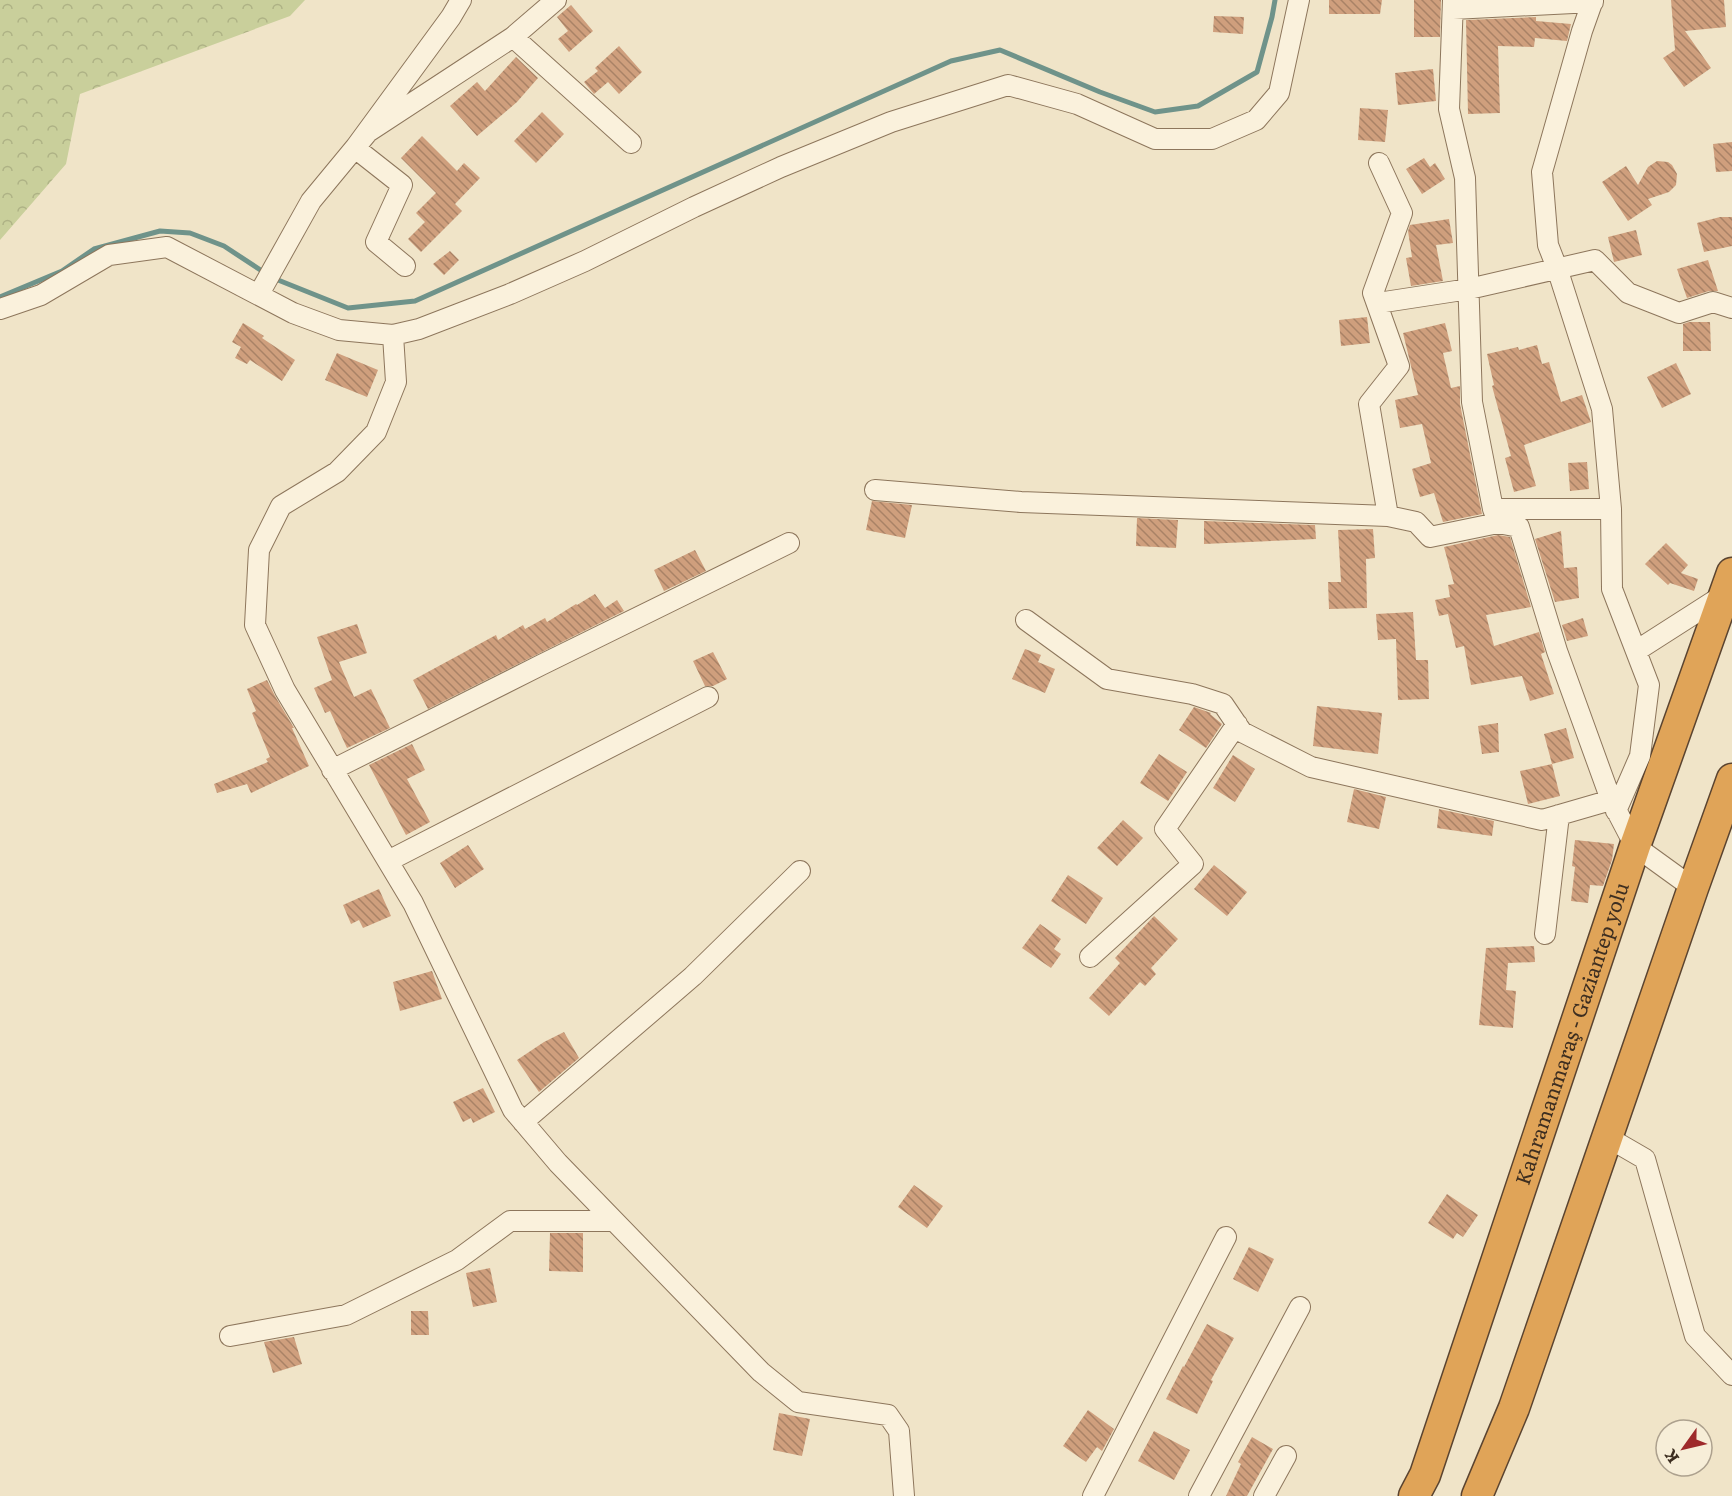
<svg xmlns="http://www.w3.org/2000/svg" width="1732" height="1496" font-family="Literata,serif">
<defs>
<pattern id="forest-crowns" width="20" height="18" patternUnits="userSpaceOnUse" patternTransform="scale(1.5)"><rect width="20" height="18" fill="#c9cf9b"/><path d="M2 6a3 3 0 1 1 6 0M12 15a3 3 0 1 1 6 0" fill="none" stroke="#aeb285"/></pattern>
<pattern id="building-back-hatch" width="6" height="6" patternUnits="userSpaceOnUse" patternTransform="scale(1.5)"><rect width="6" height="6" fill="#cf9f7d"/><path d="M-1 5l2 2M0 0l6 6M5-1l2 2" fill="none" stroke="#a98266"/></pattern>
</defs>
<rect width="100%" height="100%" fill="#f0e4c8"/>
<path fill="url(#forest-crowns)" d="M 0,0 L 305,0 L 290,16 L 80,94 L 66,164 L 0,240 Z"/>
<g fill="none" stroke-linecap="round" stroke-linejoin="round">
<path stroke="#6f938a" stroke-width="5" d="M 273,278 L 348,308 L 415,301 L 951,61 L 1000,50 L 1100,92 L 1155,112 L 1198,106 L 1257,72 L 1272,17 L 1275,0
M 0,297 L 62,271 L 94,249 L 160,231 L 190,233 L 224,246 L 265,273"/>
</g>
<path fill="url(#building-back-hatch)" d="M 1329,0 L 1382,0 L 1380,14 L 1329,14 Z
M 1414,0 L 1441,0 L 1440,37 L 1414,37 Z
M 1671,0 L 1724,0 L 1726,27 L 1685,31 L 1711,68 L 1684,87 L 1663,58 L 1675,50 Z
M 571,5 L 593,31 L 569,52 L 558,39 L 568,31 L 557,17 Z
M 1214,16 L 1244,17 L 1243,34 L 1213,32 Z
M 1536,17 L 1536,21 L 1571,24 L 1567,41 L 1535,38 L 1534,47 L 1498,46 L 1500,113 L 1468,114 L 1466,20 Z
M 619,46 L 642,72 L 619,94 L 608,82 L 594,94 L 584,82 L 598,71 L 595,68 Z
M 516,57 L 538,78 L 517,102 L 477,136 L 450,106 L 477,82 L 485,91 Z
M 1433,69 L 1436,101 L 1398,105 L 1395,73 Z
M 1360,108 L 1388,110 L 1385,142 L 1358,140 Z
M 542,112 L 564,134 L 536,163 L 514,141 Z
M 422,136 L 457,171 L 464,163 L 480,178 L 455,204 L 462,211 L 421,252 L 408,239 L 425,222 L 416,213 L 436,193 L 401,158 Z
M 1732,142 L 1732,171 L 1716,172 L 1713,144 Z
M 1424,158 L 1430,167 L 1435,163 L 1445,179 L 1422,194 L 1406,169 Z
M 1657,161 L 1668,162 L 1672,165 L 1677,174 L 1676,185 L 1669,192 L 1648,199 L 1652,205 L 1628,221 L 1602,182 L 1626,166 L 1638,185 L 1648,167 Z
M 1720,217 L 1732,217 L 1732,246 L 1704,252 L 1697,223 Z
M 1449,219 L 1453,243 L 1436,245 L 1443,281 L 1411,286 L 1406,258 L 1412,257 L 1408,231 L 1410,225 Z
M 1636,230 L 1642,255 L 1614,262 L 1608,237 Z
M 450,251 L 459,260 L 444,275 L 433,264 Z
M 1708,260 L 1718,291 L 1709,291 L 1687,298 L 1677,269 Z
M 1367,317 L 1370,343 L 1341,346 L 1339,320 Z
M 1689,322 L 1710,322 L 1711,351 L 1683,351 L 1683,324 Z
M 243,323 L 264,336 L 262,338 L 295,360 L 282,381 L 250,360 L 247,364 L 235,358 L 241,347 L 232,342 Z
M 1445,323 L 1452,351 L 1443,353 L 1451,388 L 1460,386 L 1460,404 L 1482,514 L 1443,522 L 1434,493 L 1420,497 L 1412,469 L 1431,463 L 1422,424 L 1400,428 L 1395,400 L 1418,395 L 1403,333 Z
M 1537,345 L 1542,364 L 1549,362 L 1561,402 L 1582,395 L 1591,422 L 1524,445 L 1536,486 L 1514,492 L 1505,458 L 1511,456 L 1492,386 L 1494,385 L 1487,354 L 1518,347 L 1519,350 Z
M 337,353 L 378,370 L 367,397 L 325,380 Z
M 1676,363 L 1691,394 L 1662,408 L 1647,377 Z
M 1587,462 L 1589,489 L 1570,491 L 1568,463 Z
M 872,501 L 912,505 L 905,538 L 866,530 Z
M 1137,518 L 1178,520 L 1176,548 L 1136,546 Z
M 1204,521 L 1315,525 L 1316,539 L 1204,544 Z
M 1373,529 L 1375,558 L 1366,559 L 1367,608 L 1329,609 L 1328,582 L 1341,582 L 1338,530 Z
M 1561,531 L 1564,568 L 1577,567 L 1579,598 L 1555,602 L 1535,539 Z
M 1498,535 L 1510,537 L 1531,607 L 1486,615 L 1494,646 L 1539,632 L 1545,652 L 1541,654 L 1554,694 L 1530,701 L 1522,676 L 1471,685 L 1464,646 L 1456,648 L 1448,614 L 1439,616 L 1435,600 L 1450,597 L 1448,585 L 1454,584 L 1444,547 Z
M 1666,543 L 1688,565 L 1681,573 L 1698,579 L 1694,591 L 1670,583 L 1668,585 L 1645,564 Z
M 695,550 L 706,571 L 664,591 L 654,570 Z
M 595,594 L 605,608 L 617,600 L 624,611 L 428,709 L 413,680 L 496,635 L 498,640 L 523,625 L 525,629 L 545,618 L 547,622 L 576,604 L 577,605 Z
M 1413,612 L 1416,660 L 1428,660 L 1429,699 L 1398,700 L 1396,639 L 1378,640 L 1376,614 Z
M 1583,618 L 1588,636 L 1567,641 L 1562,625 Z
M 357,624 L 367,653 L 339,662 L 354,697 L 371,689 L 390,728 L 347,748 L 330,711 L 325,713 L 314,688 L 332,680 L 317,637 Z
M 1025,649 L 1041,655 L 1038,662 L 1055,669 L 1045,693 L 1012,679 Z
M 713,652 L 727,679 L 713,686 L 705,686 L 693,661 Z
M 267,680 L 275,696 L 294,728 L 292,728 L 309,766 L 251,793 L 247,784 L 217,793 L 214,784 L 268,762 L 266,759 L 270,757 L 252,713 L 256,711 L 247,689 Z
M 1317,706 L 1382,713 L 1378,754 L 1313,746 Z
M 1194,707 L 1211,713 L 1210,714 L 1222,724 L 1206,748 L 1179,730 Z
M 1498,723 L 1499,752 L 1482,754 L 1478,726 Z
M 1566,728 L 1574,758 L 1552,764 L 1544,734 Z
M 412,744 L 425,770 L 407,779 L 430,822 L 406,835 L 369,765 Z
M 1159,754 L 1187,772 L 1168,801 L 1140,783 Z
M 1233,755 L 1255,769 L 1235,802 L 1213,788 Z
M 1552,764 L 1560,796 L 1528,804 L 1520,771 Z
M 1354,789 L 1386,797 L 1379,829 L 1347,822 Z
M 1439,809 L 1494,821 L 1492,836 L 1437,828 Z
M 1123,820 L 1143,838 L 1117,866 L 1097,848 Z
M 1575,840 L 1614,844 L 1612,860 L 1603,886 L 1590,885 L 1588,903 L 1571,901 L 1575,867 L 1572,866 Z
M 468,845 L 484,869 L 455,888 L 440,863 Z
M 1214,865 L 1247,892 L 1227,916 L 1194,889 Z
M 1068,875 L 1103,898 L 1086,924 L 1051,901 Z
M 379,889 L 391,916 L 363,928 L 359,920 L 351,924 L 343,905 Z
M 1154,916 L 1178,939 L 1151,968 L 1156,974 L 1145,986 L 1140,982 L 1109,1016 L 1089,998 L 1120,963 L 1115,958 Z
M 1040,924 L 1061,939 L 1054,949 L 1061,954 L 1051,968 L 1022,948 Z
M 1534,946 L 1535,962 L 1508,963 L 1506,990 L 1516,991 L 1513,1028 L 1479,1025 L 1486,948 Z
M 432,971 L 442,999 L 400,1011 L 393,982 Z
M 564,1032 L 579,1058 L 539,1092 L 517,1060 L 544,1042 Z
M 483,1088 L 495,1112 L 473,1123 L 471,1118 L 463,1122 L 453,1102 Z
M 914,1185 L 943,1206 L 927,1228 L 898,1207 Z
M 1447,1194 L 1478,1215 L 1463,1237 L 1457,1233 L 1453,1239 L 1428,1223 Z
M 550,1233 L 583,1233 L 583,1272 L 549,1271 Z
M 1249,1247 L 1274,1259 L 1258,1292 L 1233,1279 Z
M 490,1268 L 497,1302 L 473,1307 L 466,1273 Z
M 411,1311 L 428,1311 L 429,1335 L 411,1335 Z
M 1207,1324 L 1234,1338 L 1211,1380 L 1213,1381 L 1197,1414 L 1166,1399 L 1183,1366 L 1184,1367 Z
M 294,1337 L 302,1364 L 273,1373 L 264,1342 Z
M 1088,1410 L 1114,1429 L 1102,1451 L 1097,1447 L 1086,1462 L 1063,1446 Z
M 779,1413 L 810,1419 L 802,1456 L 773,1450 Z
M 1154,1431 L 1190,1450 L 1174,1480 L 1138,1461 Z
M 1252,1437 L 1273,1449 L 1247,1496 L 1226,1496 L 1241,1464 L 1238,1462 Z"/>
<g fill="none" stroke-linecap="round" stroke-linejoin="round">
<g stroke="#8d765c" stroke-width="22">
<path id="minor" d="M 1453,0 L 1449,109 L 1465,178 L 1472,402 L 1493,509 L 1498,523 L 1519,527 L 1557,651 L 1611,800 L 1635,846 L 1693,888
M 1593,0 L 1582,31 L 1542,172 L 1548,245 L 1557,268 L 1602,409 L 1611,509 L 1612,589 L 1649,685 L 1640,756 L 1616,811
M 1453,9 L 1593,2
M 513,37 L 631,143
M 1379,163 L 1402,213 L 1373,293 L 1399,366 L 1369,404 L 1388,516
M 405,266 L 376,242 L 402,185 L 355,148 L 451,17 L 461,0
M 259,294 L 311,201 L 368,132 L 513,37 L 556,0
M 1378,303 L 1469,289 L 1595,260 L 1628,293 L 1679,313 L 1713,302 L 1732,308
M 0,309 L 41,295 L 109,255 L 167,247 L 293,313 L 339,330 L 393,335 L 419,329 L 510,294 L 585,261 L 694,207 L 781,167 L 891,122 L 1008,85 L 1077,104 L 1155,139 L 1212,139 L 1256,120 L 1279,93 L 1299,0
M 393,335 L 396,382 L 376,432 L 337,472 L 281,506 L 259,550 L 255,625 L 285,690 L 413,903 L 513,1110 L 558,1163 L 761,1372 L 798,1402 L 888,1415 L 899,1431 L 904,1496
M 875,490 L 1021,502 L 1388,516 L 1416,522 L 1430,537 L 1498,523
M 1493,509 L 1611,509
M 1026,620 L 1107,679 L 1192,694 L 1223,704 L 1242,732 L 1311,767 L 1542,820 L 1611,800
M 1636,651 L 1725,594
M 332,770 L 541,665 L 789,543
M 388,861 L 708,697
M 1545,934 L 1559,815
M 1090,957 L 1193,864 L 1165,829 L 1237,724
M 523,1122 L 693,976 L 800,871
M 1607,1137 L 1645,1159 L 1695,1336 L 1732,1375
M 230,1336 L 346,1315 L 457,1260 L 510,1221 L 614,1221
M 1093,1496 L 1226,1237
M 1199,1496 L 1300,1307
M 1264,1496 L 1286,1456"/>
</g>
<g stroke="#5b4430" stroke-width="33">
<g id="highway">
<path id="s1" d="M 1414,1496 L 1425,1475 L 1635,846 L 1732,573"/>
<path d="M 1477,1496 L 1514,1408 L 1693,888 L 1732,779"/>
</g>
</g>
<use href="#minor" stroke="#faf1dc" stroke-width="20"/>
<use href="#highway" stroke="#e0a458" stroke-width="30"/>
</g>
<g text-anchor="middle" stroke-width="5" stroke-linejoin="round" paint-order="stroke">
<g font-size="20" fill="#3d2e20" stroke="#f7eed8">
<text dy="7" stroke="none"><textPath href="#s1" startOffset="489">Kahramanmaraş - Gaziantep yolu</textPath></text>
</g>
</g>
<g transform="translate(1684 1448) rotate(236)"><circle r="28" fill="#f7eed8" stroke="#ada18e" stroke-width="1.5"/>
<path d="M0-4.5L10 22L0 15L-10 22Z" fill="#9e2a2b"/>
<text y="-9" font-size="16" font-weight="bold" text-anchor="middle" fill="#3d2e20">K</text>
</g>
</svg>
